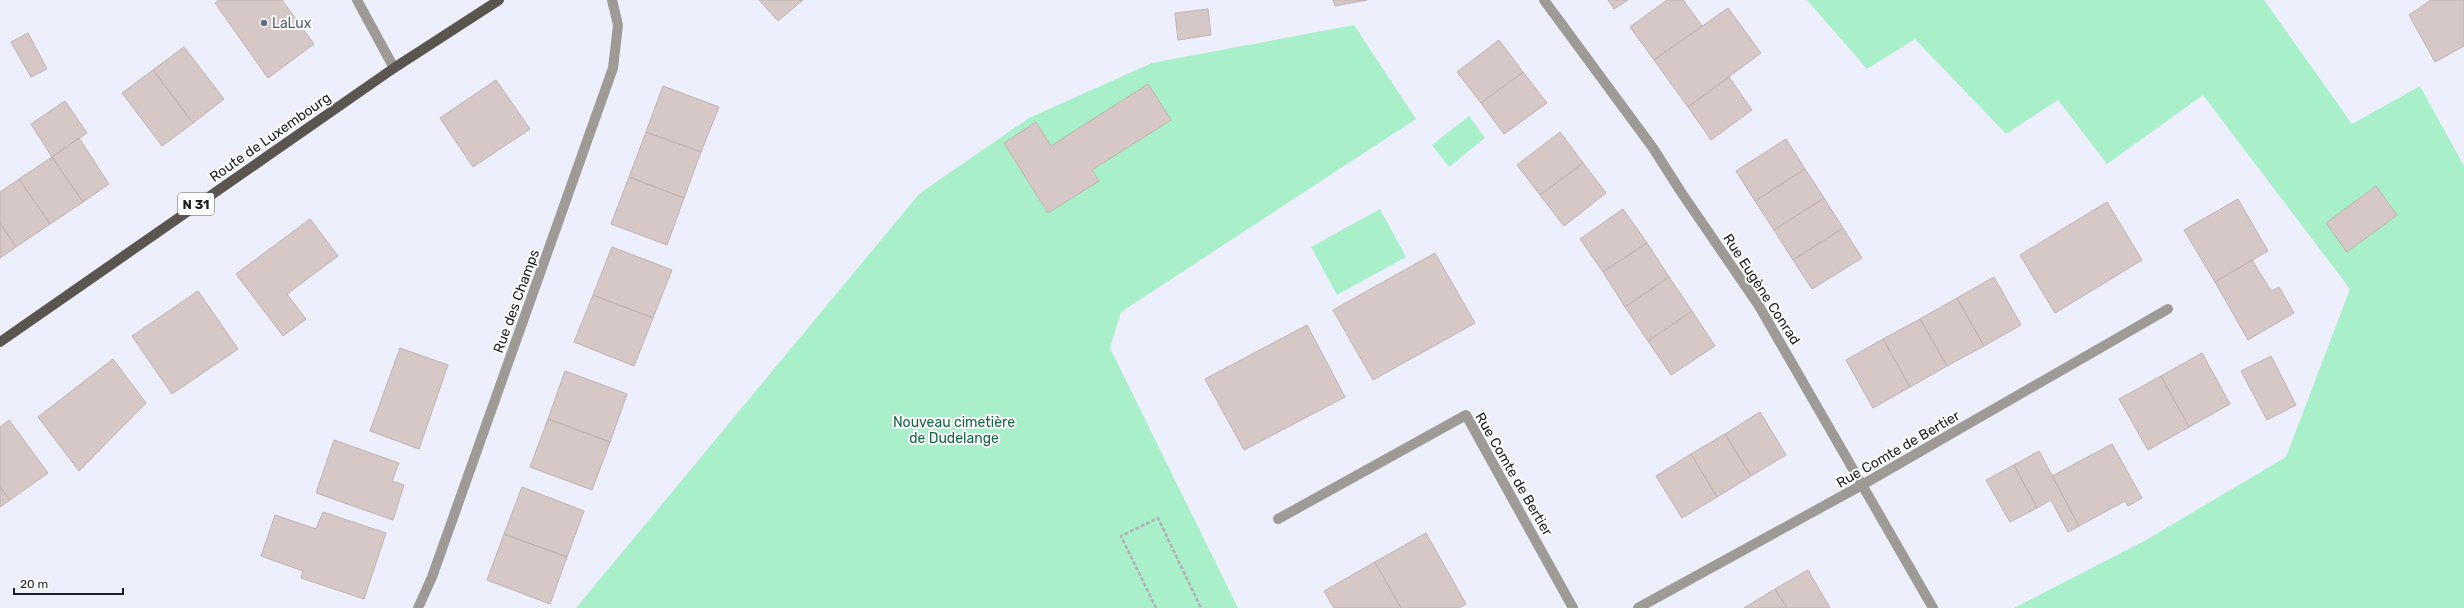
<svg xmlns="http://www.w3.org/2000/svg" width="2464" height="608" font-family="Rubik,sans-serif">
<rect width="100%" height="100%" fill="#edf0fc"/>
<path fill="#a9efc9" d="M 1807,0 L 2264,0 L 2352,124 L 2420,86 L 2464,166 L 2464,608 L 2014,608 L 2146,540 L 2286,457 L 2350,289 L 2203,95 L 2107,164 L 2058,100 L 2006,134 L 1915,39 L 1867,69 Z
M 1354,25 L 1416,119 L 1121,312 L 1110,348 L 1238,608 L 576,608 L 919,194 L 1029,118 L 1152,63 Z
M 1469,116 L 1485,138 L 1449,167 L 1432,145 Z
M 1380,209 L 1406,257 L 1337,295 L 1311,247 Z"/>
<path fill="#d6c8c7" stroke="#bfb2b1" d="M 219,0 L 282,0 L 314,44 L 268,78 L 215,3 Z
M 759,0 L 803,0 L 778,21 Z
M 1333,0 L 1367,0 L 1335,6 Z
M 1608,0 L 1628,0 L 1614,9 Z
M 1667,0 L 1683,0 L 1702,26 L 1654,60 L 1630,27 Z
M 2431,0 L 2464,0 L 2464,46 L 2435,62 L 2409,15 Z
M 1728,8 L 1761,53 L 1688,107 L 1654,60 Z
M 1208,9 L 1211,35 L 1178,40 L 1175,13 Z
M 28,33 L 47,69 L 31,77 L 11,42 Z
M 1499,40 L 1523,72 L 1481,103 L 1457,72 Z
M 184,47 L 224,99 L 193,123 L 153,70 Z
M 153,70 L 193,123 L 162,146 L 122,93 Z
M 1523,72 L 1547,103 L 1504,134 L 1481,103 Z
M 1729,77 L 1752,110 L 1711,140 L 1688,107 Z
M 496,80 L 530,129 L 473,167 L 440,118 Z
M 1148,84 L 1171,120 L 1092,170 L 1099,181 L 1048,213 L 1004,143 L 1036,122 L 1051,146 Z
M 663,86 L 719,107 L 701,152 L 646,132 Z
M 65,101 L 87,133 L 52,157 L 31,124 Z
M 646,132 L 701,152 L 684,198 L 629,177 Z
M 1560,132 L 1583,163 L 1540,195 L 1517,165 Z
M 79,138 L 109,184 L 83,202 L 52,157 Z
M 1786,139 L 1805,169 L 1755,201 L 1736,171 Z
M 52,157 L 83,202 L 50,224 L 19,179 Z
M 1583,163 L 1606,193 L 1564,226 L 1540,195 Z
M 1805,169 L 1824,198 L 1774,230 L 1755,201 Z
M 629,177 L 684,198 L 667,245 L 611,224 Z
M 19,179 L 50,224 L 16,247 L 0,223 L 0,192 Z
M 2376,186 L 2397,215 L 2347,252 L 2326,223 Z
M 1824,198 L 1843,228 L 1793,260 L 1774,230 Z
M 2238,199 L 2268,251 L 2215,282 L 2184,230 Z
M 2107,202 L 2142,260 L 2055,313 L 2020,255 Z
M 1623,209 L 1647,243 L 1603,272 L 1580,239 Z
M 310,219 L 338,256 L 287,294 L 306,319 L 283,336 L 236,274 Z
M 0,223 L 16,247 L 0,258 Z
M 1843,228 L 1862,258 L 1812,289 L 1793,260 Z
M 1647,243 L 1669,277 L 1625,307 L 1603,272 Z
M 612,247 L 672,270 L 653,318 L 593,295 Z
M 1435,253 L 1475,323 L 1373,380 L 1333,310 Z
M 2252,260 L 2271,291 L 2279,287 L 2294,313 L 2248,340 L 2215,282 Z
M 1669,277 L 1692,311 L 1648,341 L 1625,307 Z
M 1994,277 L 2021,325 L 1984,346 L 1957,298 Z
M 198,291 L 238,349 L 172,394 L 132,336 Z
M 593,295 L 653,318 L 634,366 L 574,342 Z
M 1957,298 L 1984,346 L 1947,366 L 1920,319 Z
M 1692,311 L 1715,346 L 1671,375 L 1648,341 Z
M 1920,319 L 1947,366 L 1910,387 L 1883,339 Z
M 1307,325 L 1345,397 L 1244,450 L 1205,379 Z
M 1883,339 L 1910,387 L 1873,408 L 1846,360 Z
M 400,348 L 448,365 L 419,449 L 370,431 Z
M 2202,353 L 2230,404 L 2189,427 L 2161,376 Z
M 2271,356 L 2296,405 L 2267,420 L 2241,371 Z
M 113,359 L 146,403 L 79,471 L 38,417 Z
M 565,371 L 627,394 L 610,442 L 548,419 Z
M 2161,376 L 2189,427 L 2148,450 L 2119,399 Z
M 1760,412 L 1786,455 L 1751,476 L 1725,434 Z
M 548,419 L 610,442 L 592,490 L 530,467 Z
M 9,420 L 48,473 L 10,500 L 0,487 L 0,427 Z
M 1725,434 L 1751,476 L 1717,497 L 1691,454 Z
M 334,440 L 399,463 L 392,481 L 404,485 L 393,520 L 316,493 Z
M 2112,444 L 2142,498 L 2128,506 L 2125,501 L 2079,526 L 2052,476 Z
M 2039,451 L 2079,526 L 2068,532 L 2051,500 L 2037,508 L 2014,465 Z
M 1691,454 L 1717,497 L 1682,518 L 1656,476 Z
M 2014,465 L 2037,508 L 2010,522 L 1986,480 Z
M 0,487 L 10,500 L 0,507 Z
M 522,487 L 584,511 L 567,557 L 504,534 Z
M 323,512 L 386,533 L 364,599 L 301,578 L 303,571 L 261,556 L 275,515 L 316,529 Z
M 1426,533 L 1466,604 L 1459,608 L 1401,608 L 1375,562 Z
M 504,534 L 567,557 L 550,604 L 487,580 Z
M 1375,562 L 1401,608 L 1334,608 L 1324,591 Z
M 1808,570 L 1830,608 L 1787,608 L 1775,589 Z
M 1775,589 L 1787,608 L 1744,608 Z"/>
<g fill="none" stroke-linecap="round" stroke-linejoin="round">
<path stroke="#adafb9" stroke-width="2.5" stroke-dasharray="4 2" stroke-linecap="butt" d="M 1156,608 L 1121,536 L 1158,518 L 1201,608"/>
<path stroke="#9e9a96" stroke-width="10" d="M 357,0 L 394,68
M 1544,0 L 1653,148 L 1681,192 L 1759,306 L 1933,608
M 1278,519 L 1466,415 L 1573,608
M 418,608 L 432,577 L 613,68 L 618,25 L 612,0
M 1638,608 L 1862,485 L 2168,309"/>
<path stroke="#5a554e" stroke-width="10" d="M 0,342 L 394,68 L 499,0"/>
</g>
<circle fill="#5c6f8a" stroke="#fefefe" stroke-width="1.5" cx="264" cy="23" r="4"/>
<g text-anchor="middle" stroke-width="4" stroke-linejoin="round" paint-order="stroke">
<rect fill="#fefefe" stroke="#606164" stroke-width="1" x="178" y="193" width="36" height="22" rx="3"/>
<g font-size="13" font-weight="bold" fill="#1d1e22">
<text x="196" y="209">N 31</text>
</g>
<g font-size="14" fill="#4e5e75" stroke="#fefefe" text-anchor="start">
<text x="272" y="28">LaLux</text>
</g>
<g font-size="14" fill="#1d1e22" stroke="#fefefe">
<text transform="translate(270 137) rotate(-35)" y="5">Route de Luxembourg</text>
<text transform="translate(1762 289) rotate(57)" y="5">Rue Eugène Conrad</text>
<text transform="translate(516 301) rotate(-70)" y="5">Rue des Champs</text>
<text transform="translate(1898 449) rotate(-30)" y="5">Rue Comte de Bertier</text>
<text transform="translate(1514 474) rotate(60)" y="5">Rue Comte de Bertier</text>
</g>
<g font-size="14" fill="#146744" stroke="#fefefe">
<text x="954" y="427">Nouveau cimetière<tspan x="954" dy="16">de Dudelange</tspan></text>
</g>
</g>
<path d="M14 588v6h109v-6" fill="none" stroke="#1d1e22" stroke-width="2"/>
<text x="20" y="588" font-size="12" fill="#1d1e22" stroke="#fefefe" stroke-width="3" paint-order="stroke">20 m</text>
</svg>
